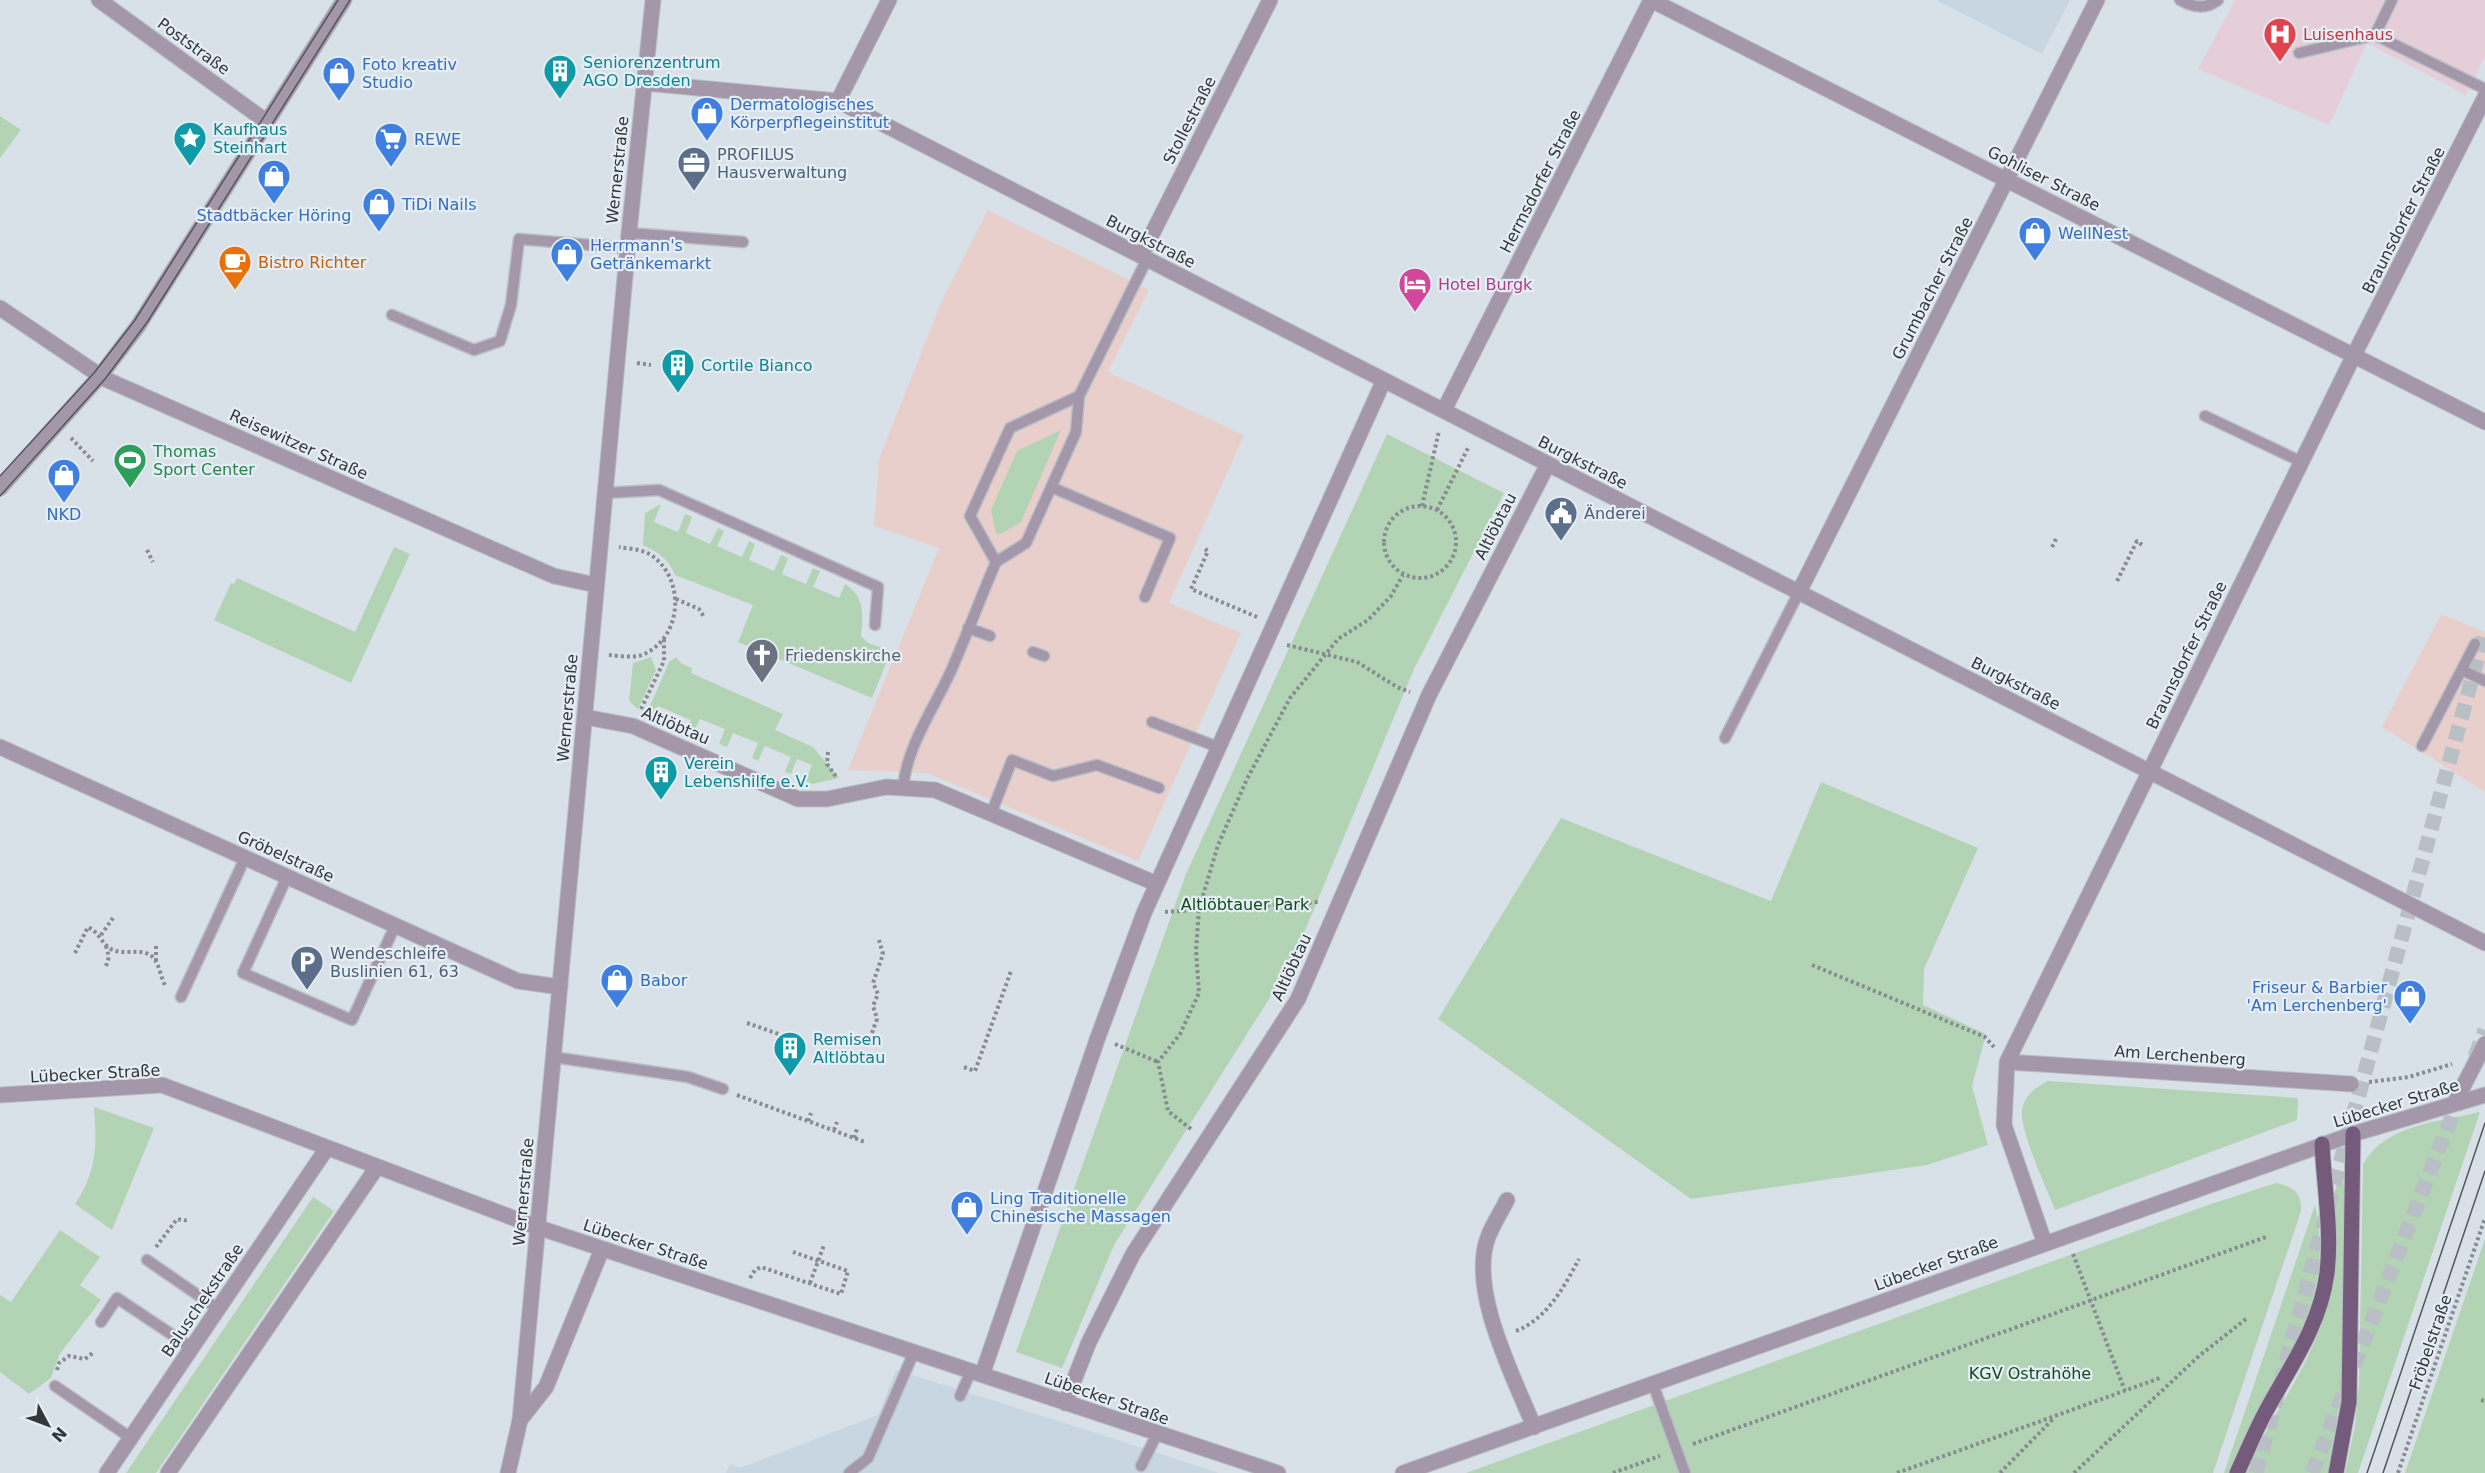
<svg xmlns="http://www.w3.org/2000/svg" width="2485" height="1473" font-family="'DejaVu Sans',sans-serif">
<rect width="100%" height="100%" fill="#d9e1e8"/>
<path fill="#c8d6e2" d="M 1936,0 L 2070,0 L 2042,54 Z
M 896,1370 L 1084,1429 L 1219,1473 L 726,1473 L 730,1464 L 740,1468 L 878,1415 Z"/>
<path fill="#e9cfcc" d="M 988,210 L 1149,290 L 1108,372 L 1244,435 L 1169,603 L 1241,633 L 1138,861 L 927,773 L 848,770 L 939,548 L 874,526 L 879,459 L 942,300 Z
M 2441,614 L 2485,632 L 2485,792 L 2382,727 Z"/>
<path fill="#e6ced9" d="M 2235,0 L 2485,0 L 2485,56 L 2466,95 L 2367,43 L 2329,125 L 2198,69 Z"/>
<path fill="#b3d3b5" d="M 0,116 L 21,130 L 0,158 Z
M 1061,430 L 1021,522 L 999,535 L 996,533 L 991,510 L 1017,451 Z
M 1387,434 L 1504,493 L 1414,669 L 1291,964 L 1114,1245 L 1062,1368 L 1016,1352 L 1186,874 Z
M 661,504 L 654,522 L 678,532 L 685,514 L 692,517 L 686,533 L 710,544 L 718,528 L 724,531 L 717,546 L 742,557 L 749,541 L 755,544 L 749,560 L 774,571 L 781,555 L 788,558 L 782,574 L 806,584 L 813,568 L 820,571 L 813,587 L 839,598 L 845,584 C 865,596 863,615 861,636 L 868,643 L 891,651 L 872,698 L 738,642 L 753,605 L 675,575 C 669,559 658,552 643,545 L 645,513 Z
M 394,547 L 410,554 L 351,683 L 214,620 L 231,583 L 234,584 L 237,578 L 355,632 Z
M 651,657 L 656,670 L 638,709 L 629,701 L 633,663 Z
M 676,657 L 682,664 L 692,668 L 691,673 L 783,714 L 775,730 L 813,747 L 839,778 L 813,784 L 805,781 L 812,765 L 797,759 L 791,774 L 785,772 L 791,757 L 765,746 L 758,761 L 752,758 L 758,743 L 733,733 L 727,747 L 719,744 L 725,729 L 700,719 L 693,733 L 687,730 L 691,720 L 658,706 L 654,715 L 647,713 L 669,662 Z
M 1821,782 L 1978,848 L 1924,969 L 1923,1005 L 1986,1034 L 1972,1086 L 1988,1145 L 1927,1165 L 1691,1199 L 1438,1019 L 1561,818 L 1771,901 Z
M 2048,1081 L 2298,1098 L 2297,1120 L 2055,1210 C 2046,1187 2021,1134 2022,1112 C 2023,1096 2036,1087 2048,1081 Z
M 94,1107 L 154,1128 L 112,1230 L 75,1204 C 97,1171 97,1146 94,1107 Z
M 2480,1112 L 2358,1473 L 2345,1473 L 2355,1425 L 2359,1384 L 2363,1164 C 2386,1124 2439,1122 2480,1112 Z
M 2341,1177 L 2346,1190 L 2343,1378 L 2329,1473 L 2245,1473 C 2268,1420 2307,1372 2324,1316 C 2337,1276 2336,1234 2335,1192 L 2337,1183 Z
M 2276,1183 C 2293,1186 2302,1193 2301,1211 L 2213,1473 L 1466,1473 L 2211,1204 Z
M 313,1197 L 334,1211 L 156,1473 L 126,1473 Z
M 2315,1205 C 2324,1246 2319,1284 2306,1323 L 2229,1473 L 2224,1473 Z
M 60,1230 L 100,1257 L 80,1285 L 101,1300 L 59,1355 L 51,1378 L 29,1394 L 0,1372 L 0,1295 L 11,1302 Z
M 2485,1239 L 2485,1473 L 2405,1473 Z"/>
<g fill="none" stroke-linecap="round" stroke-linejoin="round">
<path stroke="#b8bfc5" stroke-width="15" stroke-dasharray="15 8" stroke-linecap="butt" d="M 2475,1057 L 2485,1030
M 2256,1473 L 2485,631
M 2312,1473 L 2461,1093"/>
<g stroke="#b8bfc5" stroke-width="13">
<path id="service" d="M 2180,0 C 2193,7 2205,10 2218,0
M 2392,0 L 2375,35 L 2485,89
M 2299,53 L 2375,35
M 629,233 L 743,242
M 392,315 L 474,350 L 500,341 L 511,305 L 519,239 L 628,248
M 2205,416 L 2302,462
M 1051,487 L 1170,538 L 1145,597
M 605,493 L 659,490 L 878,587 L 875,625
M 996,562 L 1026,543 L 1076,432 L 1079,396
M 968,628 L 990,636
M 1033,652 L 1044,656
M 2462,670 L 2485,681
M 1152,722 L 1218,747
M 1725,738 L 1799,592
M 2422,746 L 2475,644
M 903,788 C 907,746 933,710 950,673 C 966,637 980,599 996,562 L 970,516 L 1010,428 L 1079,396 L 1147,259
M 991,814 L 1012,760 L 1053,776 L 1097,765 L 1159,788
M 287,877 L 243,973 L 352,1020 L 395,926
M 181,997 L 245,858
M 553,1057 L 688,1077 L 723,1089
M 147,1260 L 218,1309
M 101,1322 L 117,1298 L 192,1348
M 1653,1384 L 1685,1473
M 55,1386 L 131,1438
M 960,1396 L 971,1371
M 1141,1466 L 1157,1434
M 849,1473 L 868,1458 L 914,1352"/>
</g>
<g stroke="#b8bfc5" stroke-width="17">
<path id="minor" d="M 99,0 L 267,122
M 1651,0 L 2485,422
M 645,83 L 838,101 L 2485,943
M 838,101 L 889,0
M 1141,256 L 1270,0
M 0,308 L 105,379 L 554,576 L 596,585
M 1444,410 L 1651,0
M 0,488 L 100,376 L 138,326 L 344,0
M 1799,592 L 2097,0
M 585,717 L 633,726 L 798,799 L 827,799 L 886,787 L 935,790 L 1157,884
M 0,747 L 518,981 L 560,987
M 2007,1062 L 2351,1084
M 0,1095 L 162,1085 L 537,1227 L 1278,1473
M 2454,1104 L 2485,1044
M 1507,1200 C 1501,1212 1493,1224 1488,1237 C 1468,1290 1514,1377 1534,1427
M 2045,1244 L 2004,1125 L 2007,1062 L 2354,355 L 2485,97
M 982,1375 L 1098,1037 L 1144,913 L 1384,380
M 1065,1403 L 1089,1342 L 1133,1254 L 1298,999 L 1429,695 L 1548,464
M 520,1420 L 546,1387 L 602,1249
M 107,1473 L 327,1148
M 168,1473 L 377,1167
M 1403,1473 L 2353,1134 L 2485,1095"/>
</g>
<g stroke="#b8bfc5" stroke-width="17">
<path id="tertiary" d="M 508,1473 L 520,1420 L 629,233 L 653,0"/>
</g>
<g stroke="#b8bfc5" stroke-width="17">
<path id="primary" d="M 2237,1473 C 2247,1452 2255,1431 2266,1411 C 2291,1365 2320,1326 2327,1273 C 2332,1231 2324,1186 2322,1144
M 2336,1473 L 2349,1402 L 2353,1134"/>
</g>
<path stroke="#868c90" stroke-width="4" stroke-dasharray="3 3" stroke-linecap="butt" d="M 637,363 L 651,365
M 71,438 L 93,461
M1384 542a36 36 0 1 1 72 0a36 36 0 1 1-72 0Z
M 1422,506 L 1439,431
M 1437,510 L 1469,446
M 2052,547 L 2056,539
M 1205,549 L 1208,551 L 1191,589 L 1257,617
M 147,550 L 153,562
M 2117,581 L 2137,541 L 2142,545
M 676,599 L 699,609 L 704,617
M 1287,645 L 1357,662 L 1397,687 L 1410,692
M 609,655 C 619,656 632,658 642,655 C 683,638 686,579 651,555 C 642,549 629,549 619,547
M 641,709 L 664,661 L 664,637
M 828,752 L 827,764 L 837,778
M 1165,912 L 1319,902
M 101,935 L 113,918
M 156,946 L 156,961
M 75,953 L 88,927 C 99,932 101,943 111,949 C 125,957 145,945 155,960 C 160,967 161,979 166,987
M 1812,965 L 1985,1037 L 1994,1047
M 106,966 L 109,957 L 106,946
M 747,1023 L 784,1036 L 782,1043
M 878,1044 L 869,1041 L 877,1019 L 873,1006 L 878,994 L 873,983 L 883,954 L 879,940
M 1115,1044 L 1158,1062
M 964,1067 L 975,1071 L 1011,971
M 2369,1082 L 2409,1077 L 2452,1064
M 737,1095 L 865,1142
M 808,1121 L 811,1113
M 1191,1129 L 1168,1111 L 1158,1062 L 1180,1034 L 1199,993 L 1196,950 L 1199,909 L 1218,845 L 1247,779 L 1290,698 L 1338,639 L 1368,620 L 1391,596 L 1403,575
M 834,1130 L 837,1122
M 854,1138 L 857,1129
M 156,1247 L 177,1219 L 189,1221
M 2073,1254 L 2125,1391
M 750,1278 L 755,1270 L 761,1267 L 841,1294 L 848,1271 L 793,1252
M 810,1283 L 824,1245
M 1516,1331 C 1547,1319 1564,1287 1579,1259
M 57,1370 L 59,1363 L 69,1356 L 85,1359 L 94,1352
M 2481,1400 L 2485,1401
M 1693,1444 L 2266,1237
M 1613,1473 L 1660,1456
M 1897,1473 L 2160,1378
M 2000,1473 L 2054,1418
M 2074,1473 L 2199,1356 L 2246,1319
M 2398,1473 L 2485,1218"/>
<use href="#service" stroke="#a597aa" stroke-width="10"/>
<use href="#minor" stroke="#a597aa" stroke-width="15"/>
<use href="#tertiary" stroke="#a597aa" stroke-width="15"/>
<use href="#primary" stroke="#745b7c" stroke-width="15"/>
<path stroke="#52575a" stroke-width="1.5" d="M 0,476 L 94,373 L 135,320 L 338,0
M 0,496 L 105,379 L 148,321 L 350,0
M 2367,1473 L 2485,1123
M 2383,1473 L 2485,1171"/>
</g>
<defs>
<g id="hospital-pin" transform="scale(1.725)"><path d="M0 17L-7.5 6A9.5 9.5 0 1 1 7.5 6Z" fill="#e0444e" stroke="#e6eef5"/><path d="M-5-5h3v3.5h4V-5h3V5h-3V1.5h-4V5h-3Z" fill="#fff"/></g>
<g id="building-pin" transform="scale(1.725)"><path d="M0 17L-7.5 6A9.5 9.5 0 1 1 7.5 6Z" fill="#0f9aa8" stroke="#e6eef5"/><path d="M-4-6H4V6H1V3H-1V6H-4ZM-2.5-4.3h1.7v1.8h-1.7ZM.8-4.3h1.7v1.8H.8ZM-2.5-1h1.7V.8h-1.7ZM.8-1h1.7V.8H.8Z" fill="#fff"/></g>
<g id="shop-pin" transform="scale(1.725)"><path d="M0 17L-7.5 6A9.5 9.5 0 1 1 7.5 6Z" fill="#3f7fe0" stroke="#e6eef5"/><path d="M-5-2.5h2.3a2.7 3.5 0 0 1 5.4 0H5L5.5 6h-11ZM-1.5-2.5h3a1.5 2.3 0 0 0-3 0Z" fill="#fff"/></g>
<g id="sight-pin" transform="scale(1.725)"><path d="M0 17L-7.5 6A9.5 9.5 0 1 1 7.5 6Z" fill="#0f9aa8" stroke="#e6eef5"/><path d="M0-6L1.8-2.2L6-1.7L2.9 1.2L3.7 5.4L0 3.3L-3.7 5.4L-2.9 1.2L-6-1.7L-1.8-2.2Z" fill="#fff"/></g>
<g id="supermarket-pin" transform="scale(1.725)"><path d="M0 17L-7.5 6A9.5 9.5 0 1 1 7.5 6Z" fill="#3f7fe0" stroke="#e6eef5"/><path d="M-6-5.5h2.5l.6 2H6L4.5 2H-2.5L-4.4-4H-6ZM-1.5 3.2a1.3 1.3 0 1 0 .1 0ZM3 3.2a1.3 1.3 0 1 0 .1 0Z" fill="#fff"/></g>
<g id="office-pin" transform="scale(1.725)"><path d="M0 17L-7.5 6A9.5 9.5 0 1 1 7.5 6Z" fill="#5c6f8a" stroke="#e6eef5"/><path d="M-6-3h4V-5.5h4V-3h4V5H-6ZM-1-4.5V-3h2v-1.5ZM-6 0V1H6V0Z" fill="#fff"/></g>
<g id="cafe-pin" transform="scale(1.725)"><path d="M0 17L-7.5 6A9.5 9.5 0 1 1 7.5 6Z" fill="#e8710a" stroke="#e6eef5"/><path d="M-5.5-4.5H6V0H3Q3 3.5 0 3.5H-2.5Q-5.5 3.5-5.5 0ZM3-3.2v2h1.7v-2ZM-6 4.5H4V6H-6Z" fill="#fff"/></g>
<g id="hotel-pin" transform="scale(1.725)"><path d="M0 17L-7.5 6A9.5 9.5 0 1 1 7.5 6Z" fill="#d1479c" stroke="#e6eef5"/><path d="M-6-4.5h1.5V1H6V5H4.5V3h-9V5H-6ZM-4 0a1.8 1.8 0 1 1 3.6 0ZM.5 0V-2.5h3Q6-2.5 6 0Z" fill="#fff"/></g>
<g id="stadium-pin" transform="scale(1.725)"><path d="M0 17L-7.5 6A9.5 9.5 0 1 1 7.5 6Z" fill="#2e9e5b" stroke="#e6eef5"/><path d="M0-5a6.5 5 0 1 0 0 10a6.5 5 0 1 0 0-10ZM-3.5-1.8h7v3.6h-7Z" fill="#fff"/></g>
<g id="civic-pin" transform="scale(1.725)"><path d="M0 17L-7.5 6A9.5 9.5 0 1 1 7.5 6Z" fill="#5c6f8a" stroke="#e6eef5"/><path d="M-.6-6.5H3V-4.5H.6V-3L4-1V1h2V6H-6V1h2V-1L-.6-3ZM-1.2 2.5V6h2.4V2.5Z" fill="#fff"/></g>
<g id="church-pin" transform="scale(1.725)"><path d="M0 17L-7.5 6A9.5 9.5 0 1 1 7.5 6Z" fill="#6b7280" stroke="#e6eef5"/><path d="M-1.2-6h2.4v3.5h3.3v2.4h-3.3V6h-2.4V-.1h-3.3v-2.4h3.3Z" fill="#fff"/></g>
<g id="parking-pin" transform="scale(1.725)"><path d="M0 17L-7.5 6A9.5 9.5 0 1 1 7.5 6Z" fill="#5c6f8a" stroke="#e6eef5"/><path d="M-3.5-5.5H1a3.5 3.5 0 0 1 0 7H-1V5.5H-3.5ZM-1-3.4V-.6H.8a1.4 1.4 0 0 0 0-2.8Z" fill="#fff"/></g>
</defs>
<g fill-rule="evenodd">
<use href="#hospital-pin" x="2280" y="34"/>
<use href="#building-pin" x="560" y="71"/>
<use href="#shop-pin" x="339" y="73"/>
<use href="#shop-pin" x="707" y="113"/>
<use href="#sight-pin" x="190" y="138"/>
<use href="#supermarket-pin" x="391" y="139"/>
<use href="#office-pin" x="694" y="163"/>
<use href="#shop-pin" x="274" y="176"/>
<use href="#shop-pin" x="379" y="204"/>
<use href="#shop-pin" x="2035" y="233"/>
<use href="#shop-pin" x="567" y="254"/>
<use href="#cafe-pin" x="235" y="262"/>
<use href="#hotel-pin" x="1415" y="284"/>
<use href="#building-pin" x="678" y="365"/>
<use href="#stadium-pin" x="130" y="460"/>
<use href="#shop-pin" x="64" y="475"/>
<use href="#civic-pin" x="1561" y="513"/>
<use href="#church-pin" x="762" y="655"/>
<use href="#building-pin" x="661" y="772"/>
<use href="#parking-pin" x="307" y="962"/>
<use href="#shop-pin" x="617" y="980"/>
<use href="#shop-pin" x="2410" y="996"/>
<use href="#building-pin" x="790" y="1048"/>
<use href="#shop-pin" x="967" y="1207"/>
</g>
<g text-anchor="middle" stroke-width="4.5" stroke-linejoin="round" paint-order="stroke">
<g font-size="16" fill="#be3a42" stroke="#e6eef5" text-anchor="start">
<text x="2303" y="40">Luisenhaus</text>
</g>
<g font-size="16" fill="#333739" stroke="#e6eef5">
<text transform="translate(194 46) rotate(36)" y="6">Poststraße</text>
<text transform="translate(1189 120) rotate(-63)" y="6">Stollestraße</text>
<text transform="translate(617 170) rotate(-84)" y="6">Wernerstraße</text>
<text transform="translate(2044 178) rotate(27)" y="6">Gohliser Straße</text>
<text transform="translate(1540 181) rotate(-63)" y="6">Hermsdorfer Straße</text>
<text transform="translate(2403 220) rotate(-63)" y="6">Braunsdorfer Straße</text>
<text transform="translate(1151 241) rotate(27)" y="6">Burgkstraße</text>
<text transform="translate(1932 288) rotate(-63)" y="6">Grumbacher Straße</text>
<text transform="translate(299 444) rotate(24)" y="6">Reisewitzer Straße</text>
<text transform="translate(1583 462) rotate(27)" y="6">Burgkstraße</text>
<text transform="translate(1495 526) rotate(-63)" y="6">Altlöbtau</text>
<text transform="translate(2186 655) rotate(-64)" y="6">Braunsdorfer Straße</text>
<text transform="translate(2016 683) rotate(27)" y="6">Burgkstraße</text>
<text transform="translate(567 708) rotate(-85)" y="6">Wernerstraße</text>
<text transform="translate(676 725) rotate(23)" y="6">Altlöbtau</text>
<text transform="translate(286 856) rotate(24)" y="6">Gröbelstraße</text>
<text transform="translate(1291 967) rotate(-65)" y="6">Altlöbtau</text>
<text transform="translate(2180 1055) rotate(4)" y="6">Am Lerchenberg</text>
<text transform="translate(95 1073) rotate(-3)" y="6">Lübecker Straße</text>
<text transform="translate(2396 1103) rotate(-17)" y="6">Lübecker Straße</text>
<text transform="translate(523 1192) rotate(-85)" y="6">Wernerstraße</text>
<text transform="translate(646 1244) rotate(18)" y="6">Lübecker Straße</text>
<text transform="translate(1936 1263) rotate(-20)" y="6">Lübecker Straße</text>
<text transform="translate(202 1300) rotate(-56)" y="6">Baluschekstraße</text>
<text transform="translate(2430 1342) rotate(-71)" y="6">Fröbelstraße</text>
<text transform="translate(1107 1398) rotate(19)" y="6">Lübecker Straße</text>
</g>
<g font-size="16" fill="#0d838f" stroke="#e6eef5" text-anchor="start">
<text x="583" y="68">Seniorenzentrum<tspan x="583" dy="18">AGO Dresden</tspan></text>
<text x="213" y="135">Kaufhaus<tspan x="213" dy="18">Steinhart</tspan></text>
<text x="701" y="371">Cortile Bianco</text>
<text x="684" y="769">Verein<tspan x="684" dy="18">Lebenshilfe e.V.</tspan></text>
<text x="813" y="1045">Remisen<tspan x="813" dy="18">Altlöbtau</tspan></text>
</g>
<g font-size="16" fill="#366cbe" stroke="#e6eef5" text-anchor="start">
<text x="362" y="70">Foto kreativ<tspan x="362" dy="18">Studio</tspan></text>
<text x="730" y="110">Dermatologisches<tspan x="730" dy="18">Körperpflegeinstitut</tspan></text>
<text x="414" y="145">REWE</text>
<text x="402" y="210">TiDi Nails</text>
<text x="274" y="221" text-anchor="middle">Stadtbäcker Höring</text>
<text x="2058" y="239">WellNest</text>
<text x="590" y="251">Herrmann's<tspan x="590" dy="18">Getränkemarkt</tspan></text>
<text x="64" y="520" text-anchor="middle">NKD</text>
<text x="640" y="986">Babor</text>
<text x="2387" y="993" text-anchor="end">Friseur &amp; Barbier<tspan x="2387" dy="18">'Am Lerchenberg'</tspan></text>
<text x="990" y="1204">Ling Traditionelle<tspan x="990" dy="18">Chinesische Massagen</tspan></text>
</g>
<g font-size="16" fill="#4e5e75" stroke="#e6eef5" text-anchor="start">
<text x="717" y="160">PROFILUS<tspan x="717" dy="18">Hausverwaltung</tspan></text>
<text x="1584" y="519">Änderei</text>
<text x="330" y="959">Wendeschleife<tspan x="330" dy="18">Buslinien 61, 63</tspan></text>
</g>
<g font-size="16" fill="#c56008" stroke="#e6eef5" text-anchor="start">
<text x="258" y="268">Bistro Richter</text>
</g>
<g font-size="16" fill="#b23c85" stroke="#e6eef5" text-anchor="start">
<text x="1438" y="290">Hotel Burgk</text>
</g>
<g font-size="16" fill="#27864d" stroke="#e6eef5" text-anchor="start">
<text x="153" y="457">Thomas<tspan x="153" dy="18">Sport Center</tspan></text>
</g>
<g font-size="16" fill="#5b616d" stroke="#e6eef5" text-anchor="start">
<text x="785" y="661">Friedenskirche</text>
</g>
<g font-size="16" fill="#0e4b1b" stroke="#e6eef5">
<text x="1245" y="910">Altlöbtauer Park</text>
<text x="2030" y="1379">KGV Ostrahöhe</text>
</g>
</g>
<g transform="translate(48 1425) rotate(131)" stroke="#e6eef5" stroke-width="4.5" paint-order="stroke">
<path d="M0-4.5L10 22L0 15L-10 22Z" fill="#333739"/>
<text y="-9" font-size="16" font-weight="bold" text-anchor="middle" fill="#333739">N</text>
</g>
</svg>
